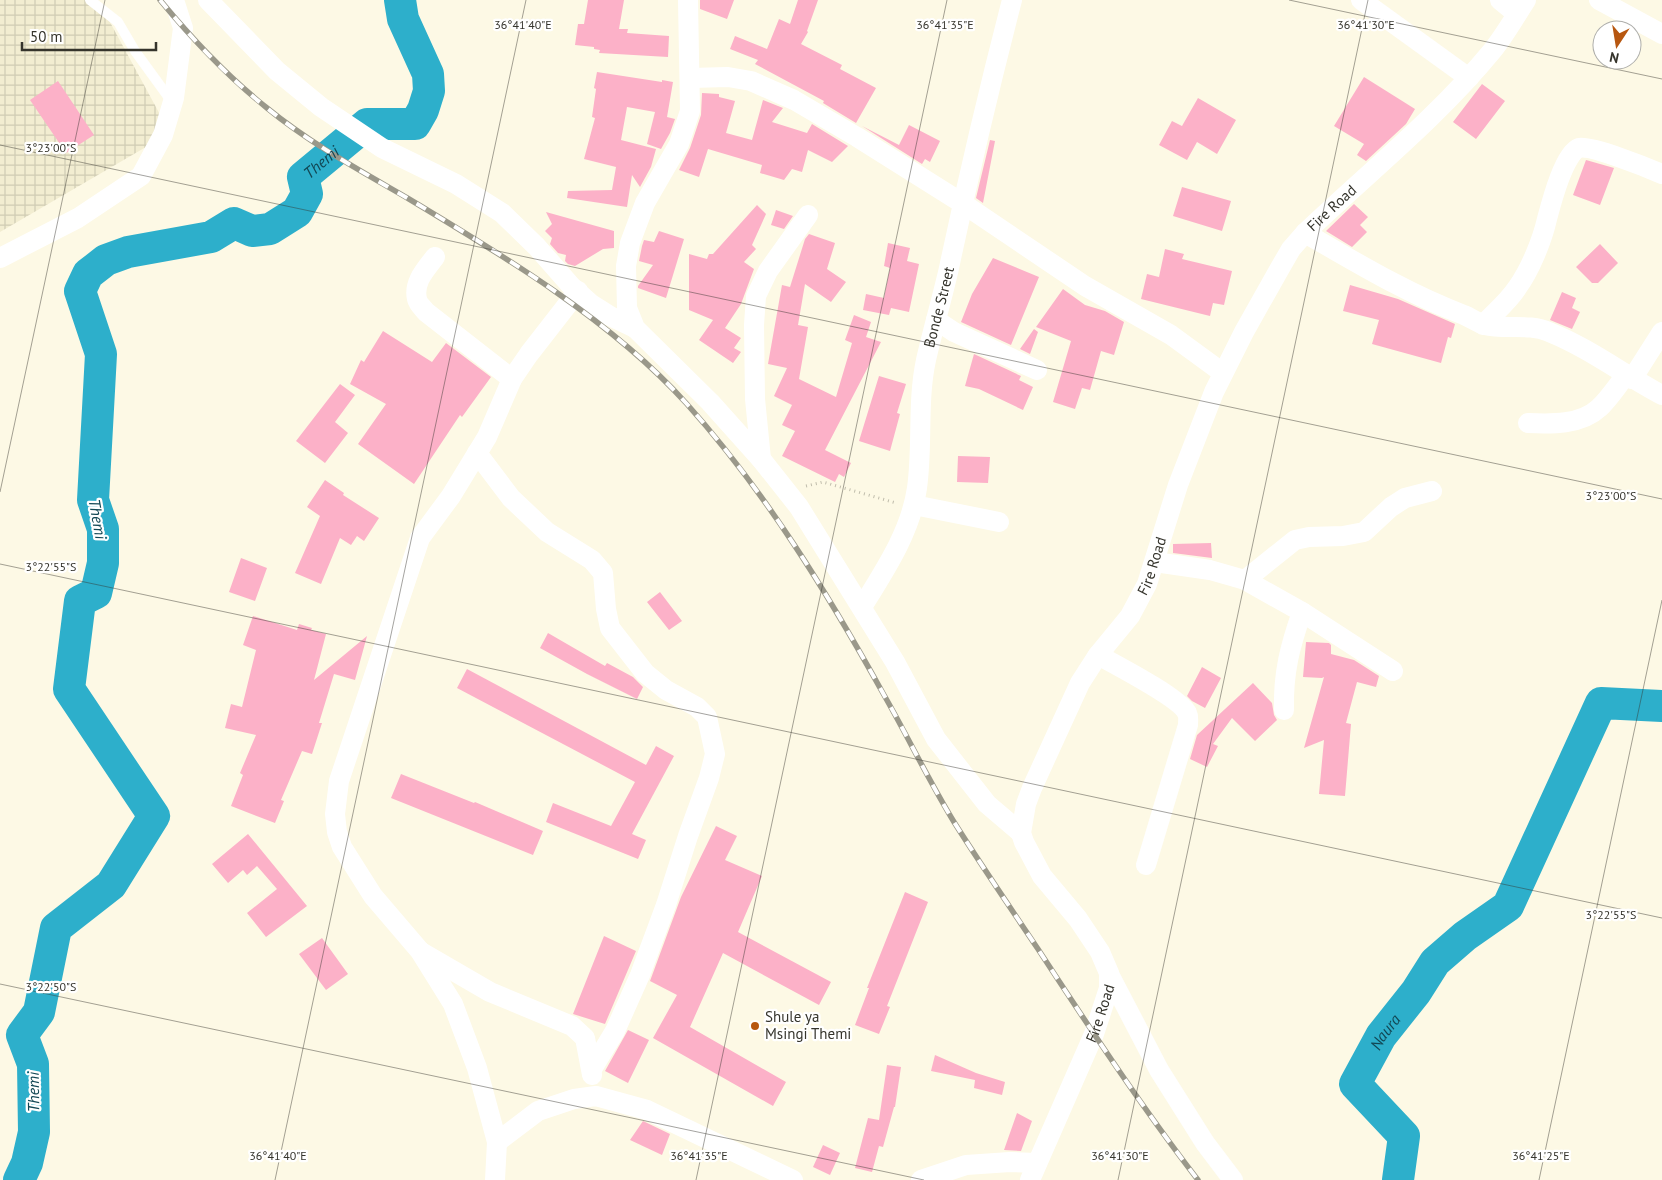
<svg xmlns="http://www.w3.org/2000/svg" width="1662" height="1180" font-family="'PT Sans',sans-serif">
<defs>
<pattern id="industrial-grid" width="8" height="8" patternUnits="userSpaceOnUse" patternTransform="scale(1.25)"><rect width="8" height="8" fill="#f2edd1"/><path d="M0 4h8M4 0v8" fill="none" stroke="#d0ccb4"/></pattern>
</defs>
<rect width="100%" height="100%" fill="#fdf9e5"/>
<path fill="url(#industrial-grid)" d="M 0,0 L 98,0 L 170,133 L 0,232 Z"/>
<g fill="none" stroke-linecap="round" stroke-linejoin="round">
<g stroke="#2dafcb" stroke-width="32">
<path id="s1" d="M 19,1180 L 27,1163 L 34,1132 L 33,1064 L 22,1035 L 39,1012 L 56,928 L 111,885 L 154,816 L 69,689 L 80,601 L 96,593 L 103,563 L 103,529 L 93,500 L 101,354 L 80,291 L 88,274 L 106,260 L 128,252 L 211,237 L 234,223 L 252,231 L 270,229 L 297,212 L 307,194 L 303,177 L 367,124 L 415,124 L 423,110 L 429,91 L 428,74 L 403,19 L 400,0"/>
<path id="s2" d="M 1398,1180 L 1404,1136 L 1355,1084 L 1381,1036 L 1416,992 L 1435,962 L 1465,936 L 1508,906 L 1601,703 L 1662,706"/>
</g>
</g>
<path fill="#fcb1c8" d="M 588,0 L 624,0 L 619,29 L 628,29 L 627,33 L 669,36 L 668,57 L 599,53 L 600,50 L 594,49 L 594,47 L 575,45 L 578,24 L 584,24 Z
M 700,0 L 734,0 L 727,19 L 700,9 Z
M 798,0 L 818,0 L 807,31 L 808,32 L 801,44 L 842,65 L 840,69 L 876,88 L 856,123 L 823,103 L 824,101 L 755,64 L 758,60 L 730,49 L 735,36 L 767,49 L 779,19 L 790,24 Z
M 597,72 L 662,82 L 662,80 L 673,82 L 667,117 L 675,119 L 670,133 L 661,149 L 647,144 L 655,112 L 627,107 L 621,140 L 656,149 L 651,167 L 640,187 L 632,175 L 627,207 L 567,198 L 568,191 L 612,190 L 616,167 L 584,159 L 595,118 L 592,117 L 596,89 L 594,88 Z
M 1364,77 L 1415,109 L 1406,124 L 1366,161 L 1357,155 L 1364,144 L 1334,126 Z
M 58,81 L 94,135 L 66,153 L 30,100 Z
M 1482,84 L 1505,101 L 1476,139 L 1453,122 Z
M 702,93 L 719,94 L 719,97 L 735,101 L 726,133 L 752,140 L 763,100 L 783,108 L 772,122 L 807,133 L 812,124 L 848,146 L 832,162 L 808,150 L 802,172 L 792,169 L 784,180 L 760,173 L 762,165 L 708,149 L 699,177 L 679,170 L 690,148 L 701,115 Z
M 1198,98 L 1236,120 L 1217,154 L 1197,142 L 1187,160 L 1159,145 L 1172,121 L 1182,126 Z
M 909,125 L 940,141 L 930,162 L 925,159 L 922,164 L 862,126 L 899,145 Z
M 990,140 L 995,141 L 983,203 L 976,198 Z
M 1586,160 L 1614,168 L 1600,205 L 1573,195 Z
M 1182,187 L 1231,201 L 1222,231 L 1173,216 Z
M 1354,204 L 1368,217 L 1360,225 L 1367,232 L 1352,247 L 1326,231 Z
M 757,205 L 766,214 L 752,245 L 756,249 L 744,262 L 754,269 L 741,304 L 725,328 L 741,338 L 734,348 L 741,352 L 733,363 L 699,340 L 713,320 L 689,310 L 689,254 L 707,259 L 709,254 L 713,254 Z
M 776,210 L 793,216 L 784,229 L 771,225 Z
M 546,212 L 614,231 L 614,248 L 603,249 L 575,266 L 568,264 L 565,261 L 566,255 L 558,253 L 550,244 L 552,238 L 545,231 L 552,224 Z
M 659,231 L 684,239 L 666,298 L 638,288 L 638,286 L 653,265 L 639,261 L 642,246 L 644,240 L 654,242 Z
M 809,234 L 835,243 L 827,269 L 846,282 L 831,302 L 805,284 L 798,325 L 808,327 L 799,379 L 836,397 L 852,343 L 845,340 L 854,315 L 871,322 L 866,337 L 881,342 L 825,450 L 851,463 L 844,477 L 839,474 L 835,482 L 782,456 L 795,431 L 782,425 L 792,405 L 774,396 L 787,368 L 768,364 L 782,285 L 790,287 L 805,239 Z
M 888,243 L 910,248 L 907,261 L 919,264 L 909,312 L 891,308 L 889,315 L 863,310 L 866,294 L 884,298 L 890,268 L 884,266 Z
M 1600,244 L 1618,263 L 1598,283 L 1592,283 L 1576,267 Z
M 1165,249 L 1184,254 L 1182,259 L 1232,271 L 1224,305 L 1213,303 L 1210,316 L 1141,299 L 1147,274 L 1159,277 Z
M 993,258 L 1039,277 L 1011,345 L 961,322 L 972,294 Z
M 1350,285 L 1398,299 L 1455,324 L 1451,338 L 1448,337 L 1441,363 L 1372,344 L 1379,320 L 1343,311 Z
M 1063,289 L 1085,305 L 1105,311 L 1124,322 L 1114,355 L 1101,351 L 1090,390 L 1082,388 L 1075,409 L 1053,402 L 1071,341 L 1036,327 Z
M 1562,292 L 1576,298 L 1572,308 L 1580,312 L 1572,329 L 1550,320 Z
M 1034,329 L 1038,332 L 1030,354 L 1020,349 Z
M 383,331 L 432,362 L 446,343 L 491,377 L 462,417 L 460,415 L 414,484 L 358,444 L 386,404 L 350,384 L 361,360 L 364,362 Z
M 974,354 L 1021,376 L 1019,380 L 1033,387 L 1023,410 L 979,389 L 965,386 Z
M 879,376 L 906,384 L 897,413 L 900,414 L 890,451 L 859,441 Z
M 340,384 L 355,395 L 335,422 L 348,433 L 325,463 L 296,441 Z
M 958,456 L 990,457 L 988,483 L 957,482 Z
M 325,480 L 344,493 L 343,495 L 379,518 L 364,541 L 357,536 L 351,545 L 340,538 L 321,584 L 295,573 L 320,516 L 307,507 Z
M 1211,543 L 1212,558 L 1173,553 L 1173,544 Z
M 241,558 L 267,568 L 255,601 L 229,592 Z
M 660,592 L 682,621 L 669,630 L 647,602 Z
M 253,616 L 297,630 L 299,624 L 312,628 L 311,630 L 326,634 L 314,680 L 367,636 L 355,680 L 334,674 L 319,723 L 322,723 L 312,754 L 302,751 L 281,800 L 284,801 L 275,823 L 231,806 L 243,775 L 240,773 L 256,735 L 225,728 L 231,704 L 242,707 L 256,650 L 243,645 Z
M 548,633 L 605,666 L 607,663 L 633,677 L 643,687 L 637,699 L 587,674 L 540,648 Z
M 1306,642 L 1329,643 L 1331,645 L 1331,654 L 1354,660 L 1379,676 L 1376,687 L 1357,682 L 1346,723 L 1351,724 L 1345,796 L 1319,794 L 1324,740 L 1304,748 L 1324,677 L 1322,678 L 1303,677 Z
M 1202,667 L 1221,678 L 1205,708 L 1192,701 L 1187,696 Z
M 467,669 L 646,765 L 656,746 L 674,756 L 632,834 L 646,840 L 638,859 L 546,822 L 553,803 L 611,826 L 635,782 L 457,688 Z
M 1253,683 L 1272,703 L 1274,715 L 1277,720 L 1255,741 L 1232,718 L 1213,744 L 1218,746 L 1207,767 L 1190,759 L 1197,735 Z
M 401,774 L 474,803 L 475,802 L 543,831 L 533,855 L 391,798 Z
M 716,826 L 737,836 L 725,860 L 762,876 L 738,932 L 831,982 L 819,1005 L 723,953 L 690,1027 L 786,1082 L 773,1106 L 653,1038 L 677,995 L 650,981 L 681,897 Z
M 248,834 L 307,906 L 266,937 L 247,913 L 277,889 L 257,866 L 247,875 L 243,870 L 228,883 L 212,864 Z
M 905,892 L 928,902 L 887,1006 L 890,1007 L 879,1034 L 855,1025 L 869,988 L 867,988 Z
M 604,936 L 636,951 L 605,1024 L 573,1014 Z
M 322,938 L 348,974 L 326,990 L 299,954 Z
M 628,1030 L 649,1040 L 628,1083 L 605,1071 Z
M 935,1055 L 976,1073 L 1005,1082 L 1002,1095 L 974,1088 L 975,1080 L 931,1071 Z
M 887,1065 L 901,1067 L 895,1107 L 894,1107 L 883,1147 L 879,1146 L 872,1172 L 855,1168 L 868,1118 L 879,1120 Z
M 1017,1113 L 1032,1121 L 1021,1151 L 1004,1150 Z
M 643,1121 L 670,1134 L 662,1155 L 630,1140 Z
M 823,1145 L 840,1153 L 830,1175 L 813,1167 Z"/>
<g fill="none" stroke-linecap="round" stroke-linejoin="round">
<path stroke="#c0bdac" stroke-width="3" stroke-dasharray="1 4" stroke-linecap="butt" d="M 806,486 L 823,482 L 896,503"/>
<path stroke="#fff" stroke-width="10" d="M 90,0 L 118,22 L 135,51 L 172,102"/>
<g stroke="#fff" stroke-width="20">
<path d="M 208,0 L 277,71 L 321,107 L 382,148 L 456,184 L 502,213 L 537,247 L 572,287 L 591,304 L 610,316 L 635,328"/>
<path d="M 688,0 L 690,111 L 679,144 L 645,203 L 630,243 L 626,266 L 627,308 L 635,328 L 710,402 L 761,459 L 799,507 L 895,662 L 936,739 L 987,804 L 1021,833"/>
<path d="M 1361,0 L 1469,78"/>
<path d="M 1500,0 L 1517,14"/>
<path d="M 1599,0 L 1662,34"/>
<path d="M 690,78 L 728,77 L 751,81 L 794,100 L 857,137 L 962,203 L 1085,286 L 1171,335 L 1223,373"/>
<path d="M 1305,233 C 1357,263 1408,294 1464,315 C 1471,318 1478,323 1485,325 C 1505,330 1529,323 1549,332 C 1589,348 1624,375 1662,395"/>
<path d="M 435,257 C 426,269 413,282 417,299 C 418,304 423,308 426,312 L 512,379"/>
<path d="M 0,258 L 78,218 L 141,176 L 163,135 L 174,98 L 183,28 L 174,0"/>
<path d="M 936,320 L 954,332 L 1037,370"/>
<path d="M 1483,325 C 1494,313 1508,302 1517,288 C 1530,270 1542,241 1547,219 C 1551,204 1564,153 1579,148 C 1591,145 1648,168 1662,174"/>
<path d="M 1632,379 L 1662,332"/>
<path d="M 1528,423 C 1551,424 1581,425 1599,408 C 1609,399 1617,386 1626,375"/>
<path d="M 477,453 L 511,498 L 547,532 L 592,560 L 603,573 L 606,609 L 610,628 L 645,673 L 666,690 L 697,707 L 707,717 L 715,754 L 709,778 L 688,836 L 666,905 L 640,975 L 615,1031 L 592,1069"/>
<path d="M 761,459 L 755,399 L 754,325 L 756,296 L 768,271 L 808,215"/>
<path d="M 914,505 L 999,522"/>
<path d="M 1155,562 L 1210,570 L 1245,580 L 1302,612 L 1393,671"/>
<path d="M 1245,580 L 1295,540 L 1309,537 L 1343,536 L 1364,532 L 1391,507 L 1405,498 L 1432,491"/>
<path id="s3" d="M 862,607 C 885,570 911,531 917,488 C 923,445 917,402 926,360 C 933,329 942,299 949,268 C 968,178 989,89 1012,0"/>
<path d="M 1098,655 C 1116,665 1180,698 1187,713 C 1189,717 1188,721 1188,725 L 1146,865"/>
<path d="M 1284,710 C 1283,673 1290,646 1302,612"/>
<path d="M 421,952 L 490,992 L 572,1026 L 585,1038 L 592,1075"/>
<path d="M 1109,974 L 1159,1070 L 1205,1143 L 1233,1180"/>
<path d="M 497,1142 L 538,1111 L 574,1099 L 596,1096 L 647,1110 L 793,1180"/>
<path d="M 495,1180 L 497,1142 L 477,1068 L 453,1004 L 420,951 L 373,896 L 342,847 L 337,832 L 335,814 L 339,781 L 420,538 L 451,496 L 487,437 L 512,379 L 529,354 L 578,291"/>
<path d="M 921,1180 L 966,1165 L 1010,1162 L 1037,1163"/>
<path id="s4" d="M 1030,1180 L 1094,1034 L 1109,988 L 1109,973 L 1100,952 L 1078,919 L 1042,876 L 1024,842 L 1021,833 L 1026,804 L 1032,788 L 1080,683 L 1098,655 L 1130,616 L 1147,584 L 1178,485 L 1214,392 L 1244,332 L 1280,268 L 1291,249 L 1305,233 C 1368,173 1437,118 1492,51 C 1505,35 1515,17 1526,0"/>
</g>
<g stroke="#9a988a" stroke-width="5.5">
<path id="rail" d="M 160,0 C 193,40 227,76 267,108 C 311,144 361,171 409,199 C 504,256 612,321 686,403 C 765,491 827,592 884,695 C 908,737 929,781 954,822 C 981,865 1010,907 1038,949 C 1089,1027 1141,1106 1198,1180"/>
</g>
<use href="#rail" stroke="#fff" stroke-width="4" stroke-dasharray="11" stroke-linecap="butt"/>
</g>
<path fill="none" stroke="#35342c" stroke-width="1" stroke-opacity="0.45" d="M 1289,0 L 1662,79M 0,145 L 1662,499M 0,492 L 105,0M 0,564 L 1662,918M 0,984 L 924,1180M 275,1180 L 526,0M 696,1180 L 947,0M 1118,1180 L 1368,0M 1539,1180 L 1662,600"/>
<circle fill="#b75710" stroke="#fff" stroke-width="2" cx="755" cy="1026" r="5"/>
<g text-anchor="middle" stroke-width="4.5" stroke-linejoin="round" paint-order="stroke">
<g font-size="15" fill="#35342c" stroke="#fff">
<text dy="5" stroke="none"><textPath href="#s4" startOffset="1095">Fire Road</textPath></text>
<text dy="5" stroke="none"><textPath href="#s3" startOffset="315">Bonde Street</textPath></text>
<text dy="5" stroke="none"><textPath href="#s4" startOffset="690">Fire Road</textPath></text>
<text dy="5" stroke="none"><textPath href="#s4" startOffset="181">Fire Road</textPath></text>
</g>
<g font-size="15" fill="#35342c" stroke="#fff" text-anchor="start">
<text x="765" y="1022">Shule ya<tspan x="765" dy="17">Msingi Themi</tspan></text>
</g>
<g font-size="16" font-style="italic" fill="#124754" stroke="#fff">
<text dy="6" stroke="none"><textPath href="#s1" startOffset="1290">Themi</textPath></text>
<text transform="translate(98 519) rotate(80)" y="6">Themi</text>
<text dy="6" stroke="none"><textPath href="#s2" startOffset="176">Naura</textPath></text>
<text transform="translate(33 1092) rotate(-91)" y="6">Themi</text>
</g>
</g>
<g font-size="12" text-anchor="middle" fill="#35342c" stroke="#fff" stroke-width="4.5" stroke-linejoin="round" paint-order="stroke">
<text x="523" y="29">36°41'40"E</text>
<text x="945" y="29">36°41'35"E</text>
<text x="1366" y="29">36°41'30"E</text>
<text x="51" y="152">3°23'00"S</text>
<text x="1611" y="500">3°23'00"S</text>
<text x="51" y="571">3°22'55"S</text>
<text x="1611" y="919">3°22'55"S</text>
<text x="51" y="991">3°22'50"S</text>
<text x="278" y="1160">36°41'40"E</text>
<text x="699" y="1160">36°41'35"E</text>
<text x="1120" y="1160">36°41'30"E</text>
<text x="1541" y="1160">36°41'25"E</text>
</g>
<g transform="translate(1617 45) rotate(192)"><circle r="24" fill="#ffffff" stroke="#aeaeab"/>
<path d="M0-4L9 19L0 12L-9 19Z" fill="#b75710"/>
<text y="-8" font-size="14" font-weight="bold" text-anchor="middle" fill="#35342c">N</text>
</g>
<path d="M22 42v8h134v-8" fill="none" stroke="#35342c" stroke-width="2.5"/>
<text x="30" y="42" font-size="15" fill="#35342c" stroke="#ffffff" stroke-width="4" paint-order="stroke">50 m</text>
</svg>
